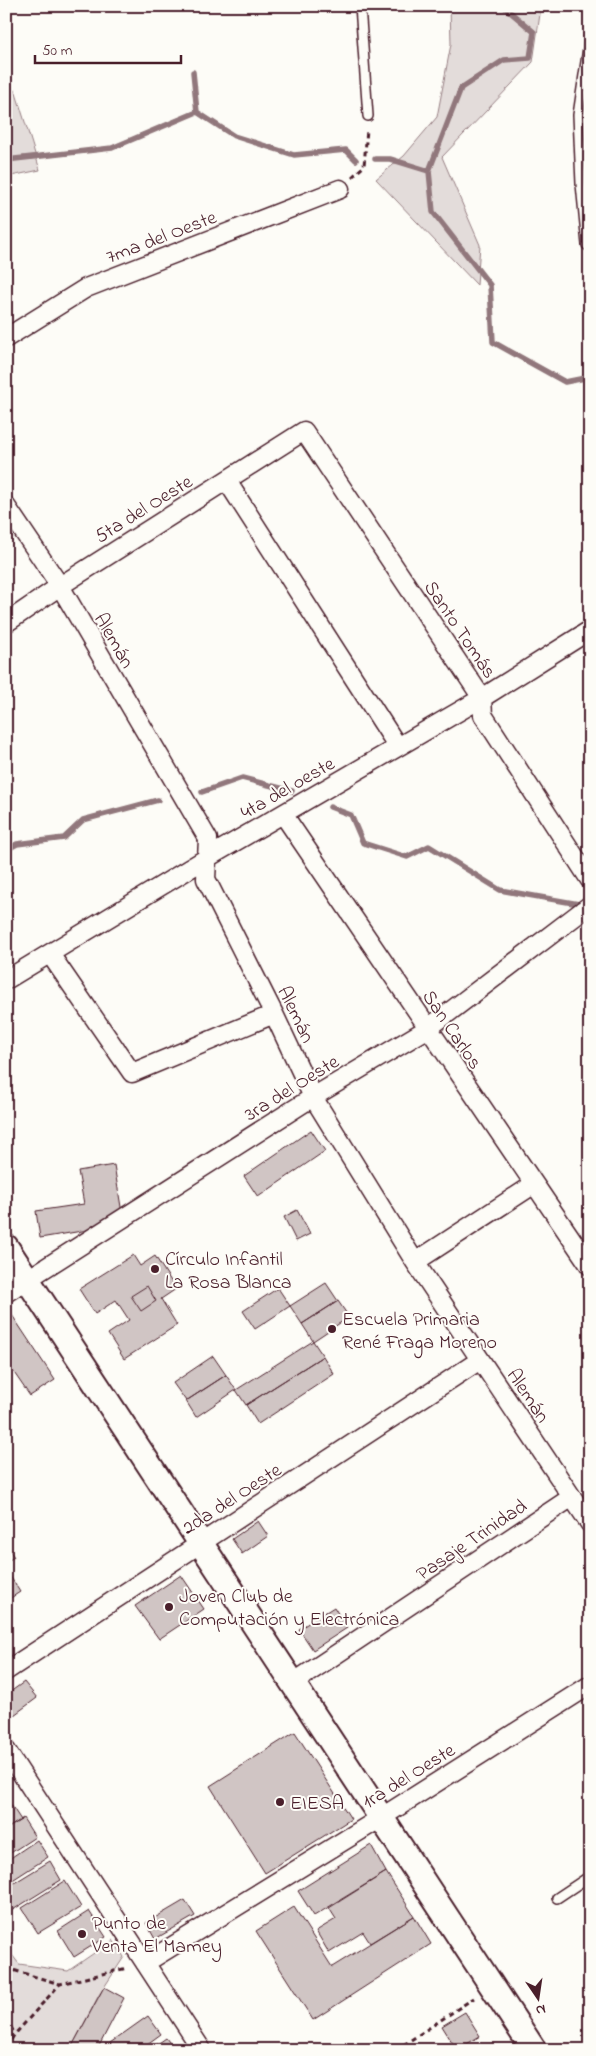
<svg xmlns="http://www.w3.org/2000/svg" width="596" height="2056" font-family="'Indie Flower',sans-serif">
<rect width="100%" height="100%" fill="#fdfcf7"/>
<filter id="ink" filterUnits="userSpaceOnUse"><feTurbulence type="fractalNoise" baseFrequency=".02" numOctaves="2"/><feDisplacementMap in="SourceGraphic" scale="10" xChannelSelector="R" yChannelSelector="G"/><feConvolveMatrix kernelMatrix="1 2 1 2 8 2 1 2 1" color-interpolation-filters="sRGB"/></filter>
<g filter="url(#ink)">
<path fill="#e3dcda" stroke="#967e82" d="M 450,6 L 541,7 L 533,62 L 442,157 L 480,245 L 477,285 L 376,179 L 404,156 L 437,117 L 451,44 Z
M 15,90 L 40,170 L 6,177 L 6,94 Z
M 113,1940 L 124,1957 L 99,1995 L 70,2050 L 6,2050 L 6,1947 L 19,1964 L 68,1971 Z"/>
<g fill="none" stroke-linecap="round" stroke-linejoin="round">
<path stroke="#91777b" stroke-width="5.5" d="M 503,6 L 534,32 L 530,58 L 504,60 L 461,88 L 429,171 L 433,212 L 490,285 L 493,342 L 565,382 L 590,377
M 193,72 L 197,112
M 375,159 L 390,159 L 429,171
M 6,160 L 112,148 L 197,112 L 234,136 L 294,155 L 346,150 L 356,160
M 202,792 L 242,778 L 292,791
M 330,807 L 351,815 L 363,843 L 407,857 L 429,846 L 500,890 L 579,904
M 6,850 L 17,844 L 64,838 L 83,820 L 158,800"/>
</g>
<path fill="#d0c5c4" stroke="#4a1f2b" d="M 311,1130 L 325,1151 L 258,1197 L 244,1176 Z
M 114,1165 L 122,1213 L 94,1229 L 40,1238 L 36,1211 L 84,1204 L 78,1171 Z
M 297,1210 L 310,1234 L 296,1241 L 284,1217 Z
M 133,1255 L 140,1266 L 155,1256 L 176,1289 L 161,1299 L 177,1325 L 124,1359 L 108,1334 L 129,1320 L 116,1300 L 95,1314 L 79,1289 Z
M 326,1283 L 338,1301 L 302,1324 L 290,1306 Z
M 147,1286 L 156,1301 L 141,1311 L 131,1296 Z
M 278,1288 L 290,1306 L 255,1329 L 243,1311 Z
M 338,1301 L 349,1317 L 313,1341 L 302,1324 Z
M 6,1306 L 55,1380 L 30,1396 L 6,1361 Z
M 313,1341 L 323,1356 L 246,1405 L 236,1390 Z
M 213,1356 L 226,1375 L 186,1401 L 173,1383 Z
M 323,1356 L 334,1374 L 258,1424 L 246,1405 Z
M 226,1375 L 236,1390 L 196,1417 L 186,1401 Z
M 258,1521 L 268,1536 L 242,1554 L 232,1539 Z
M 6,1545 L 14,1557 L 6,1562 Z
M 8,1573 L 20,1592 L 6,1601 L 6,1574 Z
M 181,1575 L 204,1609 L 159,1639 L 135,1606 Z
M 334,1607 L 347,1628 L 313,1650 L 299,1629 Z
M 24,1682 L 37,1698 L 10,1718 L 6,1714 L 6,1695 Z
M 295,1732 L 351,1819 L 265,1873 L 210,1786 Z
M 9,1802 L 21,1820 L 6,1829 L 6,1803 Z
M 23,1818 L 35,1837 L 6,1856 L 6,1830 Z
M 37,1840 L 48,1857 L 11,1881 L 6,1874 L 6,1861 Z
M 371,1845 L 386,1872 L 314,1916 L 298,1891 Z
M 50,1861 L 61,1880 L 11,1911 L 6,1904 L 6,1888 Z
M 386,1872 L 414,1916 L 370,1943 L 363,1932 L 329,1953 L 316,1931 L 336,1919 L 329,1908 Z
M 65,1881 L 81,1907 L 38,1933 L 22,1908 Z
M 185,1900 L 195,1916 L 155,1939 L 146,1923 Z
M 294,1907 L 332,1967 L 414,1916 L 431,1944 L 313,2020 L 256,1931 Z
M 89,1911 L 106,1937 L 74,1957 L 58,1931 Z
M 104,1987 L 124,1998 L 97,2050 L 70,2050 Z
M 465,2012 L 480,2036 L 457,2050 L 442,2026 Z
M 148,2016 L 161,2034 L 139,2050 L 115,2050 L 110,2043 Z
M 166,2038 L 175,2050 L 149,2050 Z"/>
<g fill="none" stroke-linecap="round" stroke-linejoin="round">
<g stroke="#4a1f2b" stroke-width="12">
<path id="lane" d="M 360,6 L 368,116
M 590,35 L 578,115 L 581,184 L 587,245 L 590,247
M 557,1898 L 590,1876"/>
</g>
<g stroke="#4a1f2b" stroke-width="21">
<path id="street" d="M 6,338 L 86,288 L 340,189
M 227,481 L 398,747
M 6,506 L 60,586 L 208,839 L 206,879 L 274,1014 L 313,1097 L 415,1262 L 590,1524
M 6,623 L 60,586 L 304,431 L 482,698 L 483,715 L 590,880
M 283,814 L 590,1266
M 50,954 L 132,1073 L 274,1014
M 6,980 L 207,858 L 482,698 L 590,630
M 415,1262 L 533,1185
M 6,1293 L 313,1097 L 427,1029 L 590,905
M 6,1671 L 480,1360
M 293,1683 L 572,1497
M 6,1750 L 202,2050
M 145,1963 L 371,1824 L 590,1685"/>
</g>
<g stroke="#4a1f2b" stroke-width="28">
<path id="secondary" d="M 6,1247 L 534,2050"/>
</g>
<path stroke="#4a1f2b" stroke-width="3" stroke-dasharray="5 4" stroke-linecap="butt" d="M 352,177 L 364,166 L 367,129
M 6,1968 L 60,1984
M 6,2019 L 15,2034
M 6,2047 L 15,2034 L 60,1984 L 127,1968
M 396,2050 L 474,1998"/>
<use href="#lane" stroke="#fdfcf7" stroke-width="9"/>
<use href="#street" stroke="#fdfcf7" stroke-width="18"/>
<use href="#secondary" stroke="#fdfcf7" stroke-width="24"/>
</g>
</g>
<g fill="#4a1f2b" stroke="#fdfcf7" stroke-width="2">
<circle cx="155" cy="1269" r="5"/>
<circle cx="332" cy="1329" r="5"/>
<circle cx="169" cy="1607" r="5"/>
<circle cx="280" cy="1802" r="5"/>
<circle cx="82" cy="1934" r="5"/>
</g>
<g text-anchor="middle" stroke-width="4" stroke-linejoin="round" paint-order="stroke">
<g font-size="20" fill="#4a1f2b" stroke="#fdfcf7">
<text transform="translate(161 236) rotate(-21)" y="7">7ma del Oeste</text>
<text transform="translate(143 508) rotate(-32)" y="7">5ta del Oeste</text>
<text transform="translate(461 629) rotate(56)" y="7">Santo Tomás</text>
<text transform="translate(115 640) rotate(60)" y="7">Alemán</text>
<text transform="translate(287 787) rotate(-30)" y="7">4ta del oeste</text>
<text transform="translate(297 1014) rotate(64)" y="7">Alemán</text>
<text transform="translate(453 1029) rotate(56)" y="7">San Carlos</text>
<text transform="translate(291 1087) rotate(-32)" y="7">3ra del Oeste</text>
<text transform="translate(529 1395) rotate(56)" y="7">Alemán</text>
<text transform="translate(231 1498) rotate(-33)" y="7">2da del Oeste</text>
<text transform="translate(471 1539) rotate(-34)" y="7">Pasaje Trinidad</text>
<text transform="translate(408 1775) rotate(-32)" y="7">1ra del Oeste</text>
</g>
<g font-size="20" fill="#4a1f2b" stroke="#fdfcf7" text-anchor="start">
<text x="165" y="1265">Círculo Infantil<tspan x="165" dy="23">La Rosa Blanca</tspan></text>
<text x="342" y="1325">Escuela Primaria<tspan x="342" dy="23">René Fraga Moreno</tspan></text>
<text x="179" y="1602">Joven Club de<tspan x="179" dy="23">Computación y Electrónica</tspan></text>
<text x="290" y="1809">EIESA</text>
<text x="92" y="1929">Punto de<tspan x="92" dy="23">Venta El Mamey</tspan></text>
</g>
</g>
<rect width="596" height="2056" fill="none" stroke="#fdfcf7" stroke-width="25"/>
<rect x="12" y="12" width="571" height="2031" fill="none" stroke="#4a1f2b" stroke-width="2" filter="url(#ink)"/>
<g transform="translate(538 1998) rotate(167)" stroke="#fdfcf7" stroke-width="4" paint-order="stroke">
<path d="M0-4L9 19L0 12L-9 19Z" fill="#4a1f2b"/>
<text y="-8" font-size="14" font-weight="bold" text-anchor="middle" fill="#4a1f2b">N</text>
</g>
<path d="M35 55v8h146v-8" fill="none" stroke="#4a1f2b" stroke-width="2.5"/>
<text x="42" y="55" font-size="15" fill="#4a1f2b" stroke="#fdfcf7" stroke-width="4" paint-order="stroke">50 m</text>
</svg>
